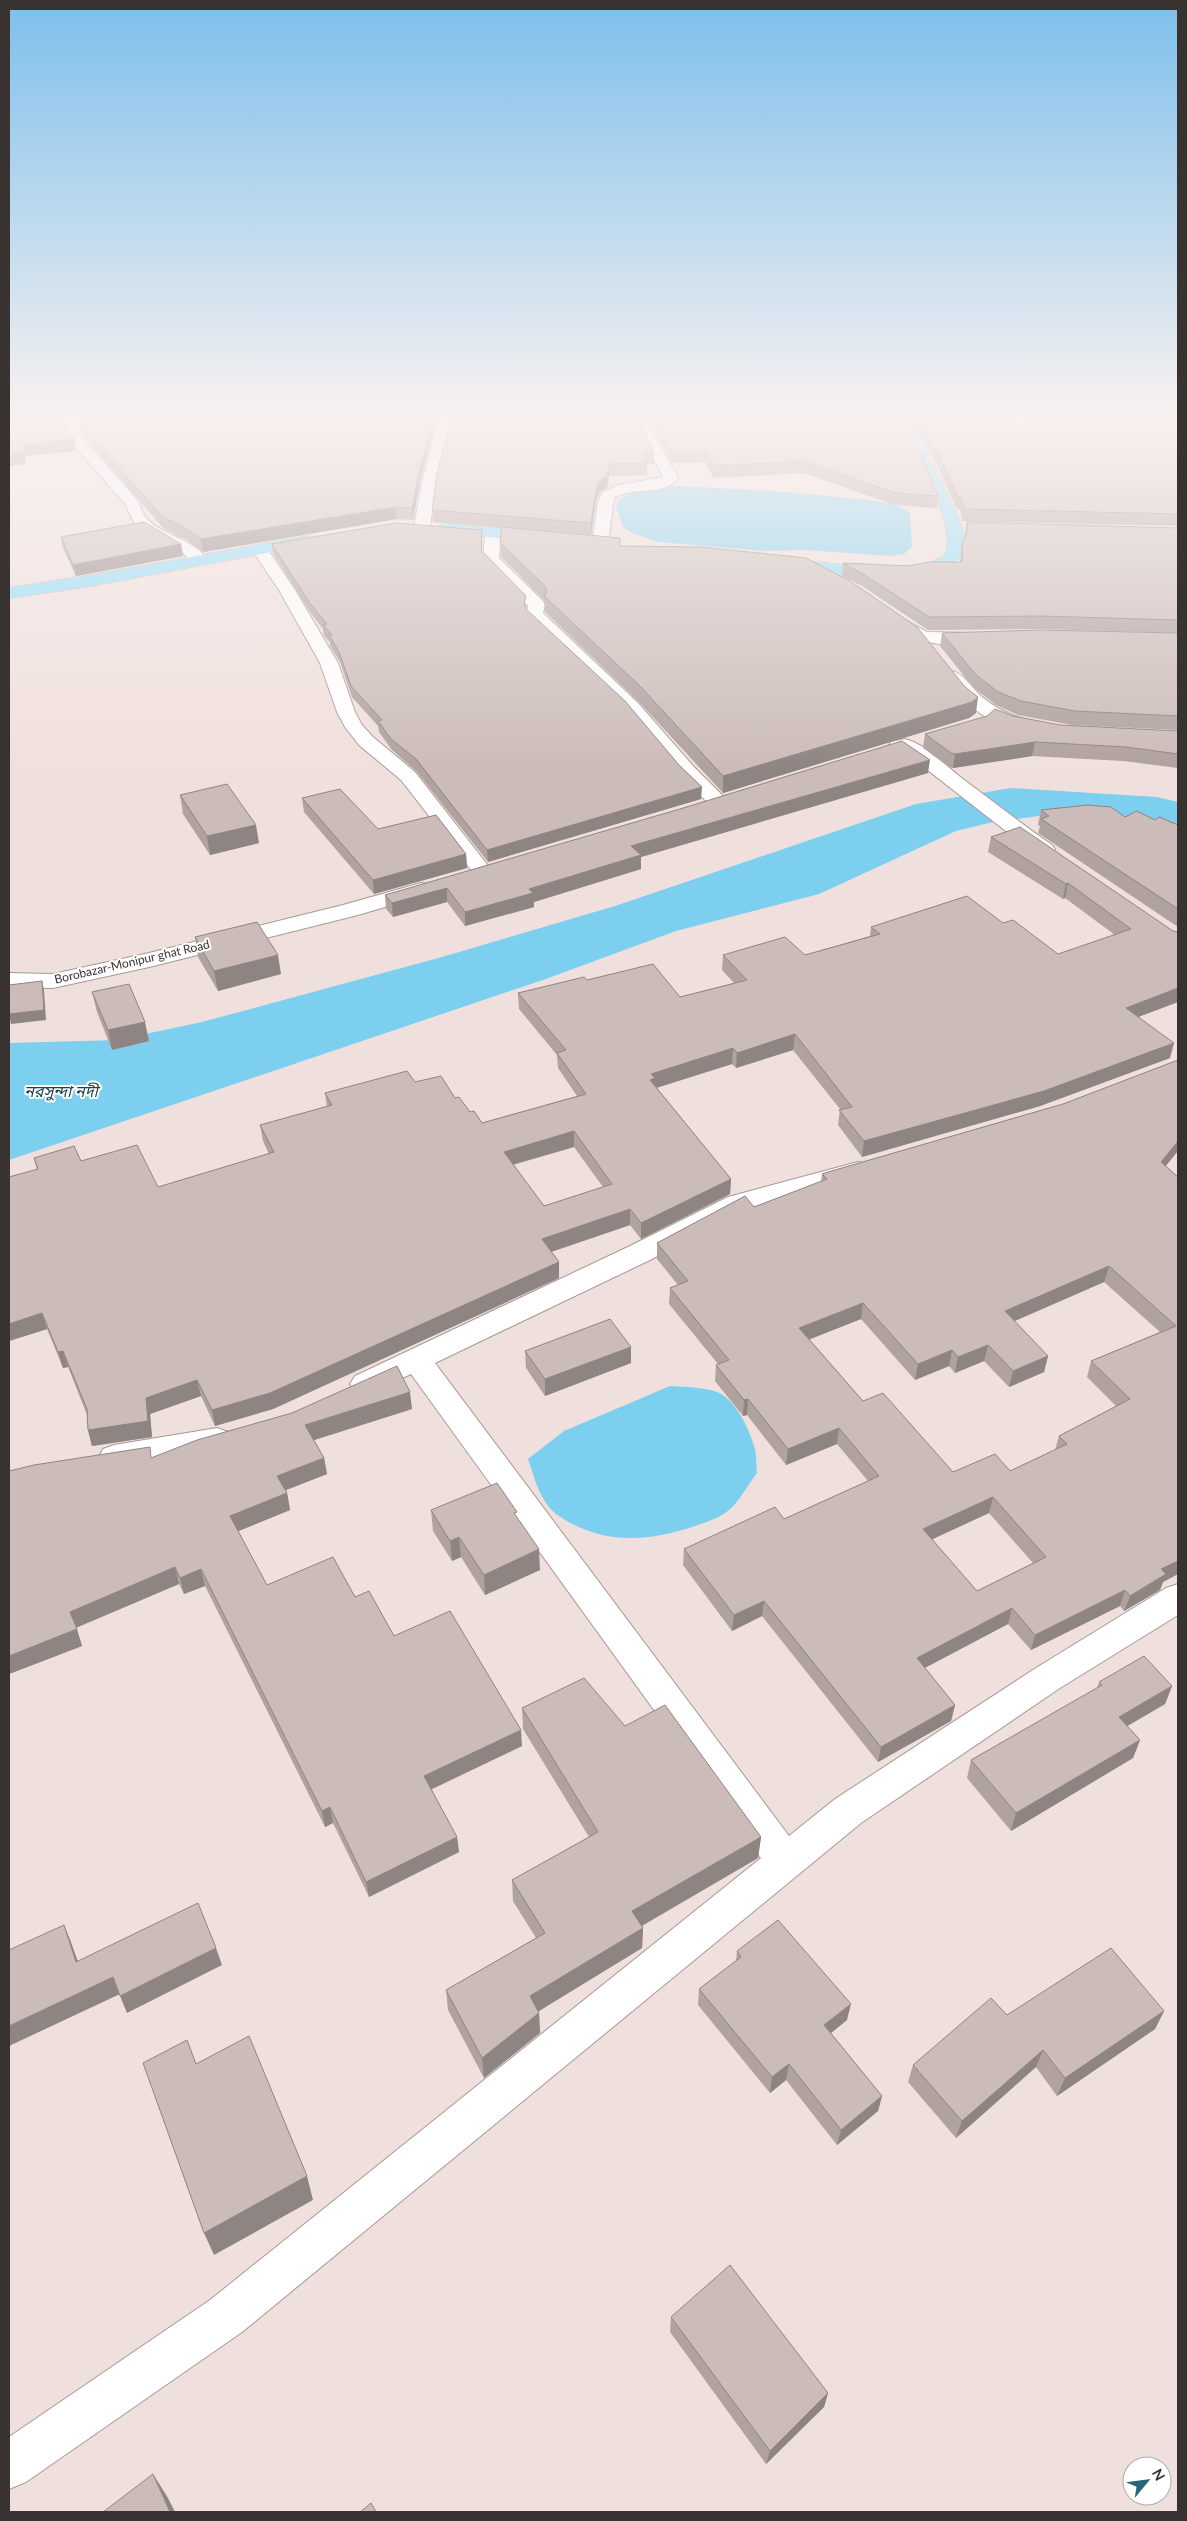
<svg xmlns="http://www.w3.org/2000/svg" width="1187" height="2521" font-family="Lato,'Noto Sans Bengali',sans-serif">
<rect width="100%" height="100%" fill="#f0e0dd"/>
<path fill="#7dcfef" d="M 666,486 C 726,488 787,491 847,498 C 866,500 894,501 910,513 L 912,547 L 904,554 L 891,556 L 805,550 L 764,551 L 658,542 L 632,533 L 623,527 L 616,506 C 625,489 648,489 666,486 Z
M 1011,788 L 1157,797 L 1178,802 L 1178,833 L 1062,813 L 993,822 L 956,831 L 819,894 L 676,931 L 543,980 L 9,1160 L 9,1043 L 117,1040 L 202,1022 L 442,957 L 615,906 L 916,804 Z
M 670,1386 C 685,1387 702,1387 717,1392 C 735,1399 749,1428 754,1446 C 757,1454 756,1464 757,1473 C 748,1484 740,1501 729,1510 C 720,1518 706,1522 695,1526 C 648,1542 602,1545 559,1516 C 540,1503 535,1479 528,1459 L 564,1431 Z"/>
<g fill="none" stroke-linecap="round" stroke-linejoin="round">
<g stroke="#a79895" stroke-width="2">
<path id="minor" d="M 66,416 L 82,416 L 78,420 L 80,432 L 85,441 C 102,460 120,479 136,499 C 141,504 142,514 147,519 C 164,537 193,538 207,559 L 205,562 L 193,562 L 178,549 L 169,546 L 135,524 L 125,504 L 72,443 L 66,432 L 64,419 Z
M 440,416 L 454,416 L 436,483 L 430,527 L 422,532 L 414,527 L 422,483 Z
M 623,416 L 638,416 L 652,431 L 678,478 C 665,497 632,486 614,498 L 608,544 L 600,549 L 592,544 L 598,502 L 602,493 L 618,485 L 663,477 L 640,433 Z
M 493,528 L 501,533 L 499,558 L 543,601 L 545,605 L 543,613 L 638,703 L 694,767 L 725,798 L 728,802 L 725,806 L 711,806 L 680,775 L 626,711 L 528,618 L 526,614 L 528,606 L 483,559 L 485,533 Z
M 260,545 L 266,547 L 295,590 L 338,663 L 355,712 L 362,725 L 373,737 L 415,772 L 489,867 L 493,871 L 489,875 L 482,877 L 475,875 L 401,780 L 359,745 L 345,727 L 337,712 L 320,663 L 279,590 L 252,550 Z
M 893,614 L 927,632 L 977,633 L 983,634 L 986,638 L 983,642 C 950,650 914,643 887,623 L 885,619 L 887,615 Z
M 952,671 C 964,674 972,688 981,696 C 996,709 1012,716 1031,721 L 1033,725 L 1031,729 C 1000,737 959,699 943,676 L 946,672 Z
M 905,739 C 925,744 943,763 959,776 C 990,799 1020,823 1052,845 L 1055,849 L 1052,853 L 1045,855 L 1038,853 L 1007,832 L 916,761 L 902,751 L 891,750 L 889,746 L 891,742 Z
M 421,883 L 429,884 L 432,889 L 429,894 L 358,915 L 149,967 L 53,988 L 9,987 L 9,973 L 53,974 L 149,953 L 343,905 Z
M 858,1162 L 867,1164 L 871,1170 L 867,1176 L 746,1209 L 650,1260 L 435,1363 L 789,1836 L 835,1799 L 1036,1668 L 1166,1588 L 1178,1584 L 1178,1615 L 1060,1688 L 861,1823 L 242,2332 L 26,2482 L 9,2489 L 9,2437 L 210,2300 L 761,1858 L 411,1374 L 365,1395 L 355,1392 L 350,1384 L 355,1376 L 630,1246 L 728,1197 Z
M 217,1428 L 228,1432 L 232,1440 L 228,1448 L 114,1469 L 103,1465 L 99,1457 L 103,1449 L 114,1445 Z"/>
</g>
<g stroke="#c3c2c1" stroke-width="2">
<path id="major" d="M 878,416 L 893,416 C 921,438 934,465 949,496 C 956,513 970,536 961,554 C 943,589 815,576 781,567 L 779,564 L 787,559 C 816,562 929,578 946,553 C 954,526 924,465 906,443 C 898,433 886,426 878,416 Z
M 444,524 L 538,532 L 546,537 L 538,542 L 439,532 L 436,529 L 439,526 Z
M 308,536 L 316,541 L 313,544 L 91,586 L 9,598 L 9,588 C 109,574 208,553 308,536 Z"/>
</g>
<use href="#minor" fill="#fff" fill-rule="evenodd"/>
<use href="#major" fill="#88defa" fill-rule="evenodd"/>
</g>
<path fill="#afa29f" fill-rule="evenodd" d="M 452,416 L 654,452 L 654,464 L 647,464 L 647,475 L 609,476 L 607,488 L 600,492 L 596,501 L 591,535 L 620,538 L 620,546 L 976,713 L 969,718 L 723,793 L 639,702 L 545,612 L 544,600 L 501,557 L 500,543 L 502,528 L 433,522 L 432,510 Z
M 640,416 L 889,416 L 938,496 L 937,508 L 894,505 L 804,473 L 714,478 L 705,462 L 672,463 L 654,430 Z
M 895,416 L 1178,416 L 1178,526 L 962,521 L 960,509 L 957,509 L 938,467 L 923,442 Z
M 80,420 L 420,483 L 413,520 L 397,519 L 203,552 L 187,540 L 165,530 L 87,440 L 82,431 Z
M 967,522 L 1178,528 L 1178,633 L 1038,629 L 928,630 L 862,586 L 842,576 L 843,563 L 908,566 L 960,562 L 962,544 L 965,536 Z
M 482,530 L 482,551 L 526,609 L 701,799 L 488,862 L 416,771 L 392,750 L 379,732 L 378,726 L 352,697 L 340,662 L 330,646 L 330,642 L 324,636 L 323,629 L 310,612 L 273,554 L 272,544 Z
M 61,537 L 181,544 L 183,556 L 76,576 L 63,548 Z
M 942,633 L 1178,633 L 1178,768 L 1123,761 L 1032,756 L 953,768 L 949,767 L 923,748 L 925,734 L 1013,716 L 1060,725 L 1178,731 L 1178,730 L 1072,725 L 1018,715 L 996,705 L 973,687 L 940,646 Z
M 928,773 L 641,857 L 641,869 L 534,902 L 534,907 L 465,926 L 447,902 L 393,917 L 386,909 L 385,895 Z
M 180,795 L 259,843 L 210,855 L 183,814 Z
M 302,798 L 378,829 L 466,854 L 467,868 L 374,894 L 304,812 Z
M 1041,810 L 1125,817 L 1155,820 L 1178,825 L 1178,927 L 1038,833 L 1040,826 L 1038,825 Z
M 991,837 L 1173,931 L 1178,932 L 1178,1002 L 1138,1017 L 1170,1058 L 1040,1106 L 862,1157 L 838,1125 L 840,1109 L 793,1050 L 736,1068 L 732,1064 L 657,1088 L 731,1179 L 730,1194 L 641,1239 L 630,1225 L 551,1252 L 559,1262 L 559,1278 L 273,1409 L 215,1426 L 201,1396 L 150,1414 L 152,1437 L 92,1446 L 88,1430 L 87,1415 L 68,1367 L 63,1368 L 47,1329 L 9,1341 L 9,1177 L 37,1170 L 34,1158 L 81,1161 L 158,1187 L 269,1154 L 263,1141 L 260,1125 L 327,1107 L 325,1093 L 415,1082 L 455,1098 L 482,1123 L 577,1096 L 558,1068 L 557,1055 L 519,1009 L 518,993 L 587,980 L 680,997 L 734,983 L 722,970 L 723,955 L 805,955 L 870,936 L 871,927 L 1003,923 L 1058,954 L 1115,935 L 1065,898 L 1063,899 L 988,852 ZM 574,1147 L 603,1187 L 544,1206 L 513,1165 Z
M 195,937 L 281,974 L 218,991 L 198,957 Z
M 92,992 L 149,1041 L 112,1050 L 97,1012 Z
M 1063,1104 L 1166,1166 L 1178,1177 L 1178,1574 L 1163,1582 L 1160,1590 L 1124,1611 L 1120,1606 L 1031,1650 L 1008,1624 L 925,1668 L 955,1705 L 951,1721 L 878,1762 L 762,1616 L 732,1631 L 683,1565 L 684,1549 L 784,1519 L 868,1481 L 837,1444 L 786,1465 L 747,1415 L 743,1416 L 715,1381 L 716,1365 L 718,1364 L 669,1304 L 670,1288 L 678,1285 L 657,1259 L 657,1243 L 821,1182 L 822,1174 ZM 1104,1282 L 1160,1332 L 1091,1361 L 1087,1377 L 1116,1406 L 1059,1436 L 1055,1450 L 1010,1471 L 953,1472 L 863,1401 L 809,1339 L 861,1319 L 915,1380 L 949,1366 L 955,1373 L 984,1361 L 1009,1387 L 1044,1372 L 1048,1356 L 1014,1321 ZM 989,1513 L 1033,1563 L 977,1591 L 932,1539 Z
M 631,1347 L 631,1363 L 545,1396 L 526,1368 L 525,1351 Z
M 412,1409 L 314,1440 L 324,1458 L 327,1474 L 286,1490 L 287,1493 L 290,1510 L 238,1531 L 267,1585 L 355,1597 L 394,1636 L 522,1746 L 431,1789 L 457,1837 L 459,1852 L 369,1897 L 333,1823 L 325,1827 L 205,1586 L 184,1594 L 179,1584 L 76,1628 L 82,1646 L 9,1674 L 153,1457 Z
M 431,1510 L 517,1518 L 540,1570 L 485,1595 L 461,1557 L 452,1561 L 433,1531 Z
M 1099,1682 L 1172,1686 L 1165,1704 L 1127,1726 L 1140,1740 L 1133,1758 L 1011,1831 L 967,1778 L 971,1760 L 1097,1688 Z
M 522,1708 L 625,1726 L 761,1837 L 758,1858 L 642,1926 L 643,1928 L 642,1948 L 538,2011 L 539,2013 L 540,2033 L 484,2078 L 448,2010 L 446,1990 L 536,1938 L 513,1901 L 512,1880 L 589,1837 L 523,1729 Z
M 737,1951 L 847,2020 L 831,2033 L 882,2096 L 878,2111 L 837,2145 L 786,2080 L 770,2093 L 698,2005 L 699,1989 L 736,1961 Z
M 1164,2011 L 1155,2029 L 1057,2096 L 1036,2067 L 956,2138 L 908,2082 L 913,2065 L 1007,2015 Z
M 671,2317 L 828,2393 L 824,2407 L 766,2464 L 670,2332 Z"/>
<path fill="#8e8482" d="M 9,416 L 47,416 L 9,421 Z
M 434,416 L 438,416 L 420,483 L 413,520 L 412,508 L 419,471 Z
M 74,439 L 76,451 L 25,456 L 26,464 L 9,466 L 9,454 L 22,445 Z
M 609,464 L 609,476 L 607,488 L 600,492 L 596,501 L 591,536 L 591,523 L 596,489 Z
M 396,507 L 397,519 L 203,552 L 201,539 Z
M 181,544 L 183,556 L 76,576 L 73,565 Z
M 978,697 L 976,713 L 969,718 L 723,793 L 723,776 Z
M 1035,742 L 1032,756 L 953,768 L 955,754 Z
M 930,760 L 928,773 L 641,857 L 641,869 L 534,902 L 534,907 L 465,926 L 465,912 L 529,889 L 631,846 Z
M 702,787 L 701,799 L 488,862 L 487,850 Z
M 256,825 L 259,843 L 210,855 L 207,836 Z
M 466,854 L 467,868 L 374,894 L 373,880 Z
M 1068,883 L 1065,898 L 1063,899 L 1066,884 Z
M 447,888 L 447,902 L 393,917 L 392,903 Z
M 278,955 L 281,974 L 218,991 L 214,971 Z
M 42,981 L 44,991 L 46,1020 L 11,1024 L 9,1014 Z
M 1178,988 L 1178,1002 L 1122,1023 L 1126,1008 Z
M 145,1022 L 149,1041 L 112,1050 L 108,1030 Z
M 795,1034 L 793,1050 L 736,1068 L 737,1053 Z
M 1174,1043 L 1170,1058 L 1040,1106 L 862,1157 L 864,1141 Z
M 733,1048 L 732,1064 L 655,1088 L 650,1095 L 651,1074 Z
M 574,1131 L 574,1147 L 504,1167 L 504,1152 Z
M 1178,1141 L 1178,1151 L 1156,1178 L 1161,1162 Z
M 731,1179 L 730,1194 L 641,1239 L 641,1223 Z
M 630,1209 L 630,1225 L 542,1255 L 542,1239 Z
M 559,1262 L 559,1278 L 273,1409 L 215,1426 L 212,1410 Z
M 1109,1266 L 1104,1282 L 1001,1327 L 1005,1311 Z
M 863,1303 L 861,1319 L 798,1344 L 799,1328 Z
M 42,1313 L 47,1329 L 9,1341 L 9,1324 Z
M 988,1345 L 984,1361 L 955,1373 L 958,1357 Z
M 631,1347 L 631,1363 L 545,1396 L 545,1379 Z
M 952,1350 L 949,1366 L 915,1380 L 918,1364 Z
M 63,1351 L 68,1367 L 63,1368 L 58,1352 Z
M 1048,1356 L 1044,1372 L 1009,1387 L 1013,1371 Z
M 197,1380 L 201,1396 L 150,1414 L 152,1437 L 92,1446 L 88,1430 L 146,1398 Z
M 410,1392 L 412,1409 L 308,1442 L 305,1425 Z
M 748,1399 L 747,1415 L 743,1416 L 744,1400 Z
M 839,1428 L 837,1444 L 786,1465 L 788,1449 Z
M 324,1458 L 327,1474 L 281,1492 L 277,1476 Z
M 287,1493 L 290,1510 L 234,1533 L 230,1516 Z
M 993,1497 L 989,1513 L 920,1545 L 923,1529 Z
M 459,1537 L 461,1557 L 452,1561 L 450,1541 Z
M 539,1549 L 540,1570 L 485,1595 L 484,1575 Z
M 1178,1561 L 1178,1574 L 1163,1582 L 1160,1590 L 1124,1611 L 1130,1596 L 1161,1569 Z
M 175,1567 L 179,1584 L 75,1628 L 70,1612 Z
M 201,1569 L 205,1586 L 184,1594 L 180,1578 Z
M 1125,1590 L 1120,1606 L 1031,1650 L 1035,1635 Z
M 764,1601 L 762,1616 L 732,1631 L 734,1615 Z
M 1012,1608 L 1008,1624 L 913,1674 L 917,1658 Z
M 77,1629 L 82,1646 L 9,1674 L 9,1656 Z
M 1172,1686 L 1165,1704 L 1112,1735 L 1119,1717 Z
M 955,1705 L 951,1721 L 878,1762 L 881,1747 Z
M 521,1730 L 522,1746 L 426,1792 L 424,1776 Z
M 1140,1740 L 1133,1758 L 1011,1831 L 1016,1813 Z
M 330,1807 L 333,1823 L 325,1827 L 322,1811 Z
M 457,1837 L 459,1852 L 369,1897 L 366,1882 Z
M 761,1837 L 758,1858 L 631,1932 L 632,1911 Z
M 64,1925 L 71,1942 L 84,1979 L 76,1962 Z
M 643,1928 L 642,1948 L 531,2016 L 530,1996 Z
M 216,1948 L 222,1965 L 127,2013 L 120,1996 Z
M 113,1977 L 120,1994 L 9,2046 L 9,2026 Z
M 851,2004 L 847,2020 L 821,2041 L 824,2025 Z
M 1164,2011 L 1155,2029 L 1057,2096 L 1065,2078 Z
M 539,2013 L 540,2033 L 484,2078 L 482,2058 Z
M 1043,2050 L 1036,2067 L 956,2138 L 962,2121 Z
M 789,2064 L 786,2080 L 770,2093 L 772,2077 Z
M 882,2096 L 878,2111 L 837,2145 L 841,2130 Z
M 307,2176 L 313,2200 L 214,2255 L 204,2233 Z
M 828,2393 L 824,2407 L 766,2464 L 770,2451 Z
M 153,2474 L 168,2498 L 175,2512 L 170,2512 Z"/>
<path fill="#cbbcb9" stroke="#8e8482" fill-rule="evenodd" d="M 50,416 L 61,416 L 62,422 L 74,439 L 22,445 L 24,453 L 9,454 L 9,420 Z
M 79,416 L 434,416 L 419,471 L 412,508 L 396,507 L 201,539 L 185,528 L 163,517 L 84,429 L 80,420 Z
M 452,416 L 632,416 L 639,423 L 654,452 L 644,453 L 647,463 L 609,464 L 607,476 L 600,480 L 596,489 L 591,523 L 432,510 L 437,472 Z
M 651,416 L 889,416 L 908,435 L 922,457 L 938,496 L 895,493 L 805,461 L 715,466 L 705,451 L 672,452 L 654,419 Z
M 908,416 L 1178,416 L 1178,514 L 964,509 L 961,497 L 958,497 L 939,456 L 924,431 Z
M 144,522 L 181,544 L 73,565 L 61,537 Z
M 967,522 L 1178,528 L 1178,620 L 1040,616 L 929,617 L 863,574 L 843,563 L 908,566 L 929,562 L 962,562 L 962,544 L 967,531 Z
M 396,523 L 482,530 L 481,550 L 526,596 L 524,603 L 526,609 L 625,701 L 679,765 L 702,787 L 487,850 L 416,759 L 391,739 L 378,721 L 382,720 L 351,686 L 339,652 L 329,635 L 332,635 L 323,625 L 327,624 L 309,602 L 272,544 Z
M 502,527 L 620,538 L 620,546 L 702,547 L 806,558 L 850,581 L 917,627 L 965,687 L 978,697 L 972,702 L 723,776 L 640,686 L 545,597 L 547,590 L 544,585 L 500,543 Z
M 1040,630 L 1178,633 L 1178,716 L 1075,711 L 1021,701 L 998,692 L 975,674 L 942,633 Z
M 995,709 L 1013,716 L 1060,725 L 1178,731 L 1178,754 L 1126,747 L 1035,742 L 955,754 L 951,753 L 925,734 L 987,716 Z
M 902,741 L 930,760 L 631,846 L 641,855 L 529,889 L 533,893 L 465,912 L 447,888 L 392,903 L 385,895 L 680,809 Z
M 227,784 L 256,825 L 207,836 L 180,795 Z
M 340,789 L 378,829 L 436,815 L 466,854 L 373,880 L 302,798 Z
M 1088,805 L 1111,807 L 1125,817 L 1137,811 L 1155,820 L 1159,817 L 1178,825 L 1178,909 L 1041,819 L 1049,816 L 1041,810 Z
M 1020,827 L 1173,931 L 1178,932 L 1178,988 L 1126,1008 L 1174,1043 L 1044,1091 L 864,1141 L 839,1110 L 852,1107 L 795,1034 L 737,1053 L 733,1048 L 651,1074 L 655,1078 L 650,1080 L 731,1179 L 641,1223 L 630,1209 L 542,1239 L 559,1262 L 270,1393 L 212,1410 L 197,1380 L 146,1398 L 148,1421 L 88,1430 L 87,1409 L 63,1351 L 58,1352 L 42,1313 L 9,1324 L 9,1177 L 38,1169 L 34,1158 L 74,1146 L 81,1161 L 137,1145 L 158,1187 L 274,1152 L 260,1125 L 332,1105 L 325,1093 L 407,1071 L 415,1082 L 441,1076 L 455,1098 L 459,1097 L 470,1112 L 474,1111 L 482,1123 L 586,1094 L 557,1053 L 566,1050 L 518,993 L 584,977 L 587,980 L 653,964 L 680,997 L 747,980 L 723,955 L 785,937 L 805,955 L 880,934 L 871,927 L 967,896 L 1003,923 L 1013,920 L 1058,954 L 1131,929 L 1068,883 L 1066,884 L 991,837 ZM 574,1131 L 612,1184 L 544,1206 L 504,1152 Z
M 257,922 L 278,955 L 214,971 L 195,937 Z
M 42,981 L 44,1010 L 9,1014 L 9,985 Z
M 129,984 L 145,1022 L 108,1030 L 92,992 Z
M 1178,1060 L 1178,1141 L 1161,1162 L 1178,1177 L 1178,1561 L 1161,1569 L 1166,1574 L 1130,1596 L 1125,1590 L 1035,1635 L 1012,1608 L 917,1658 L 955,1705 L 881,1747 L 764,1601 L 734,1615 L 684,1549 L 775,1507 L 784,1519 L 879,1476 L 839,1428 L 788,1449 L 748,1399 L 744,1400 L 716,1365 L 729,1360 L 670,1288 L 688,1281 L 657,1243 L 745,1196 L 754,1207 L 827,1179 L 822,1174 L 828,1172 L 1063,1104 ZM 1109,1266 L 1176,1326 L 1091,1361 L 1130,1399 L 1059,1436 L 1067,1444 L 1010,1471 L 995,1454 L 953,1472 L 883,1393 L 863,1401 L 799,1328 L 863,1303 L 918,1364 L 952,1350 L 958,1357 L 988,1345 L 1013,1371 L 1048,1356 L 1005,1311 ZM 993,1497 L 1046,1557 L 977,1591 L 923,1529 Z
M 610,1319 L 631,1347 L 545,1379 L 525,1351 Z
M 397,1366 L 410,1392 L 305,1425 L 324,1458 L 277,1476 L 287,1493 L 230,1516 L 267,1585 L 333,1557 L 355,1597 L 369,1591 L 394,1636 L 450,1611 L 521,1730 L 424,1776 L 457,1837 L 366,1882 L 330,1807 L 322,1811 L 201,1569 L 180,1578 L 175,1567 L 70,1612 L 77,1629 L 9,1656 L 9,1471 L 34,1465 L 150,1447 L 151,1458 L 197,1440 L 292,1413 Z
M 497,1483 L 517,1512 L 514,1513 L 539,1549 L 484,1575 L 459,1537 L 450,1541 L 431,1510 Z
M 1144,1656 L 1172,1686 L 1119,1717 L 1140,1740 L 1016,1813 L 971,1760 L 1102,1685 L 1099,1682 Z
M 584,1678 L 625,1726 L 665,1705 L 761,1837 L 632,1911 L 643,1928 L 530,1996 L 539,2013 L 482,2058 L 446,1990 L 545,1933 L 512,1880 L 598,1832 L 522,1708 Z
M 198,1903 L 216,1948 L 120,1996 L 113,1977 L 9,2026 L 9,1950 L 64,1925 L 76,1962 Z
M 778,1920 L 851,2004 L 824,2025 L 882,2096 L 841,2130 L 789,2064 L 772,2077 L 699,1989 L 741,1957 L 737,1951 Z
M 1111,1948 L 1164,2011 L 1065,2078 L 1043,2050 L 962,2121 L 913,2065 L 991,1998 L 1007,2015 Z
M 249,2036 L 307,2176 L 204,2233 L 143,2063 L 187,2040 L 196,2064 Z
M 730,2265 L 828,2393 L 770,2451 L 671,2317 Z
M 153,2474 L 170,2512 L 103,2512 Z
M 371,2503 L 376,2512 L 360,2512 Z"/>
<linearGradient id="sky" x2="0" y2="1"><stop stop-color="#7dbfeb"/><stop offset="0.54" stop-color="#f8f1f0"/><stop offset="1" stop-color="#f8f1f0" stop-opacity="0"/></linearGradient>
<rect width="1187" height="769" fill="url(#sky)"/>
<g text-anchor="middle" stroke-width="4" stroke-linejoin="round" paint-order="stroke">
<g font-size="12" fill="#383231" stroke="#fff">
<text transform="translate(132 962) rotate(-13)" y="4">Borobazar-Monipur ghat Road</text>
</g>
<g font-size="16" font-style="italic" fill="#1b414f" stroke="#fff">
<text x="61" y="1097">নরসুন্দা নদী</text>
</g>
</g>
<rect width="1187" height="2521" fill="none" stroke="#383231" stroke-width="20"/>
<g transform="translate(1147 2481) rotate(61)"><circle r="24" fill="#ffffff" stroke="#afadad"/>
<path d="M0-4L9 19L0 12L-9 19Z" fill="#27657b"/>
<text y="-8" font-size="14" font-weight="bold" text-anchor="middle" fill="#383231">N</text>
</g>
</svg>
